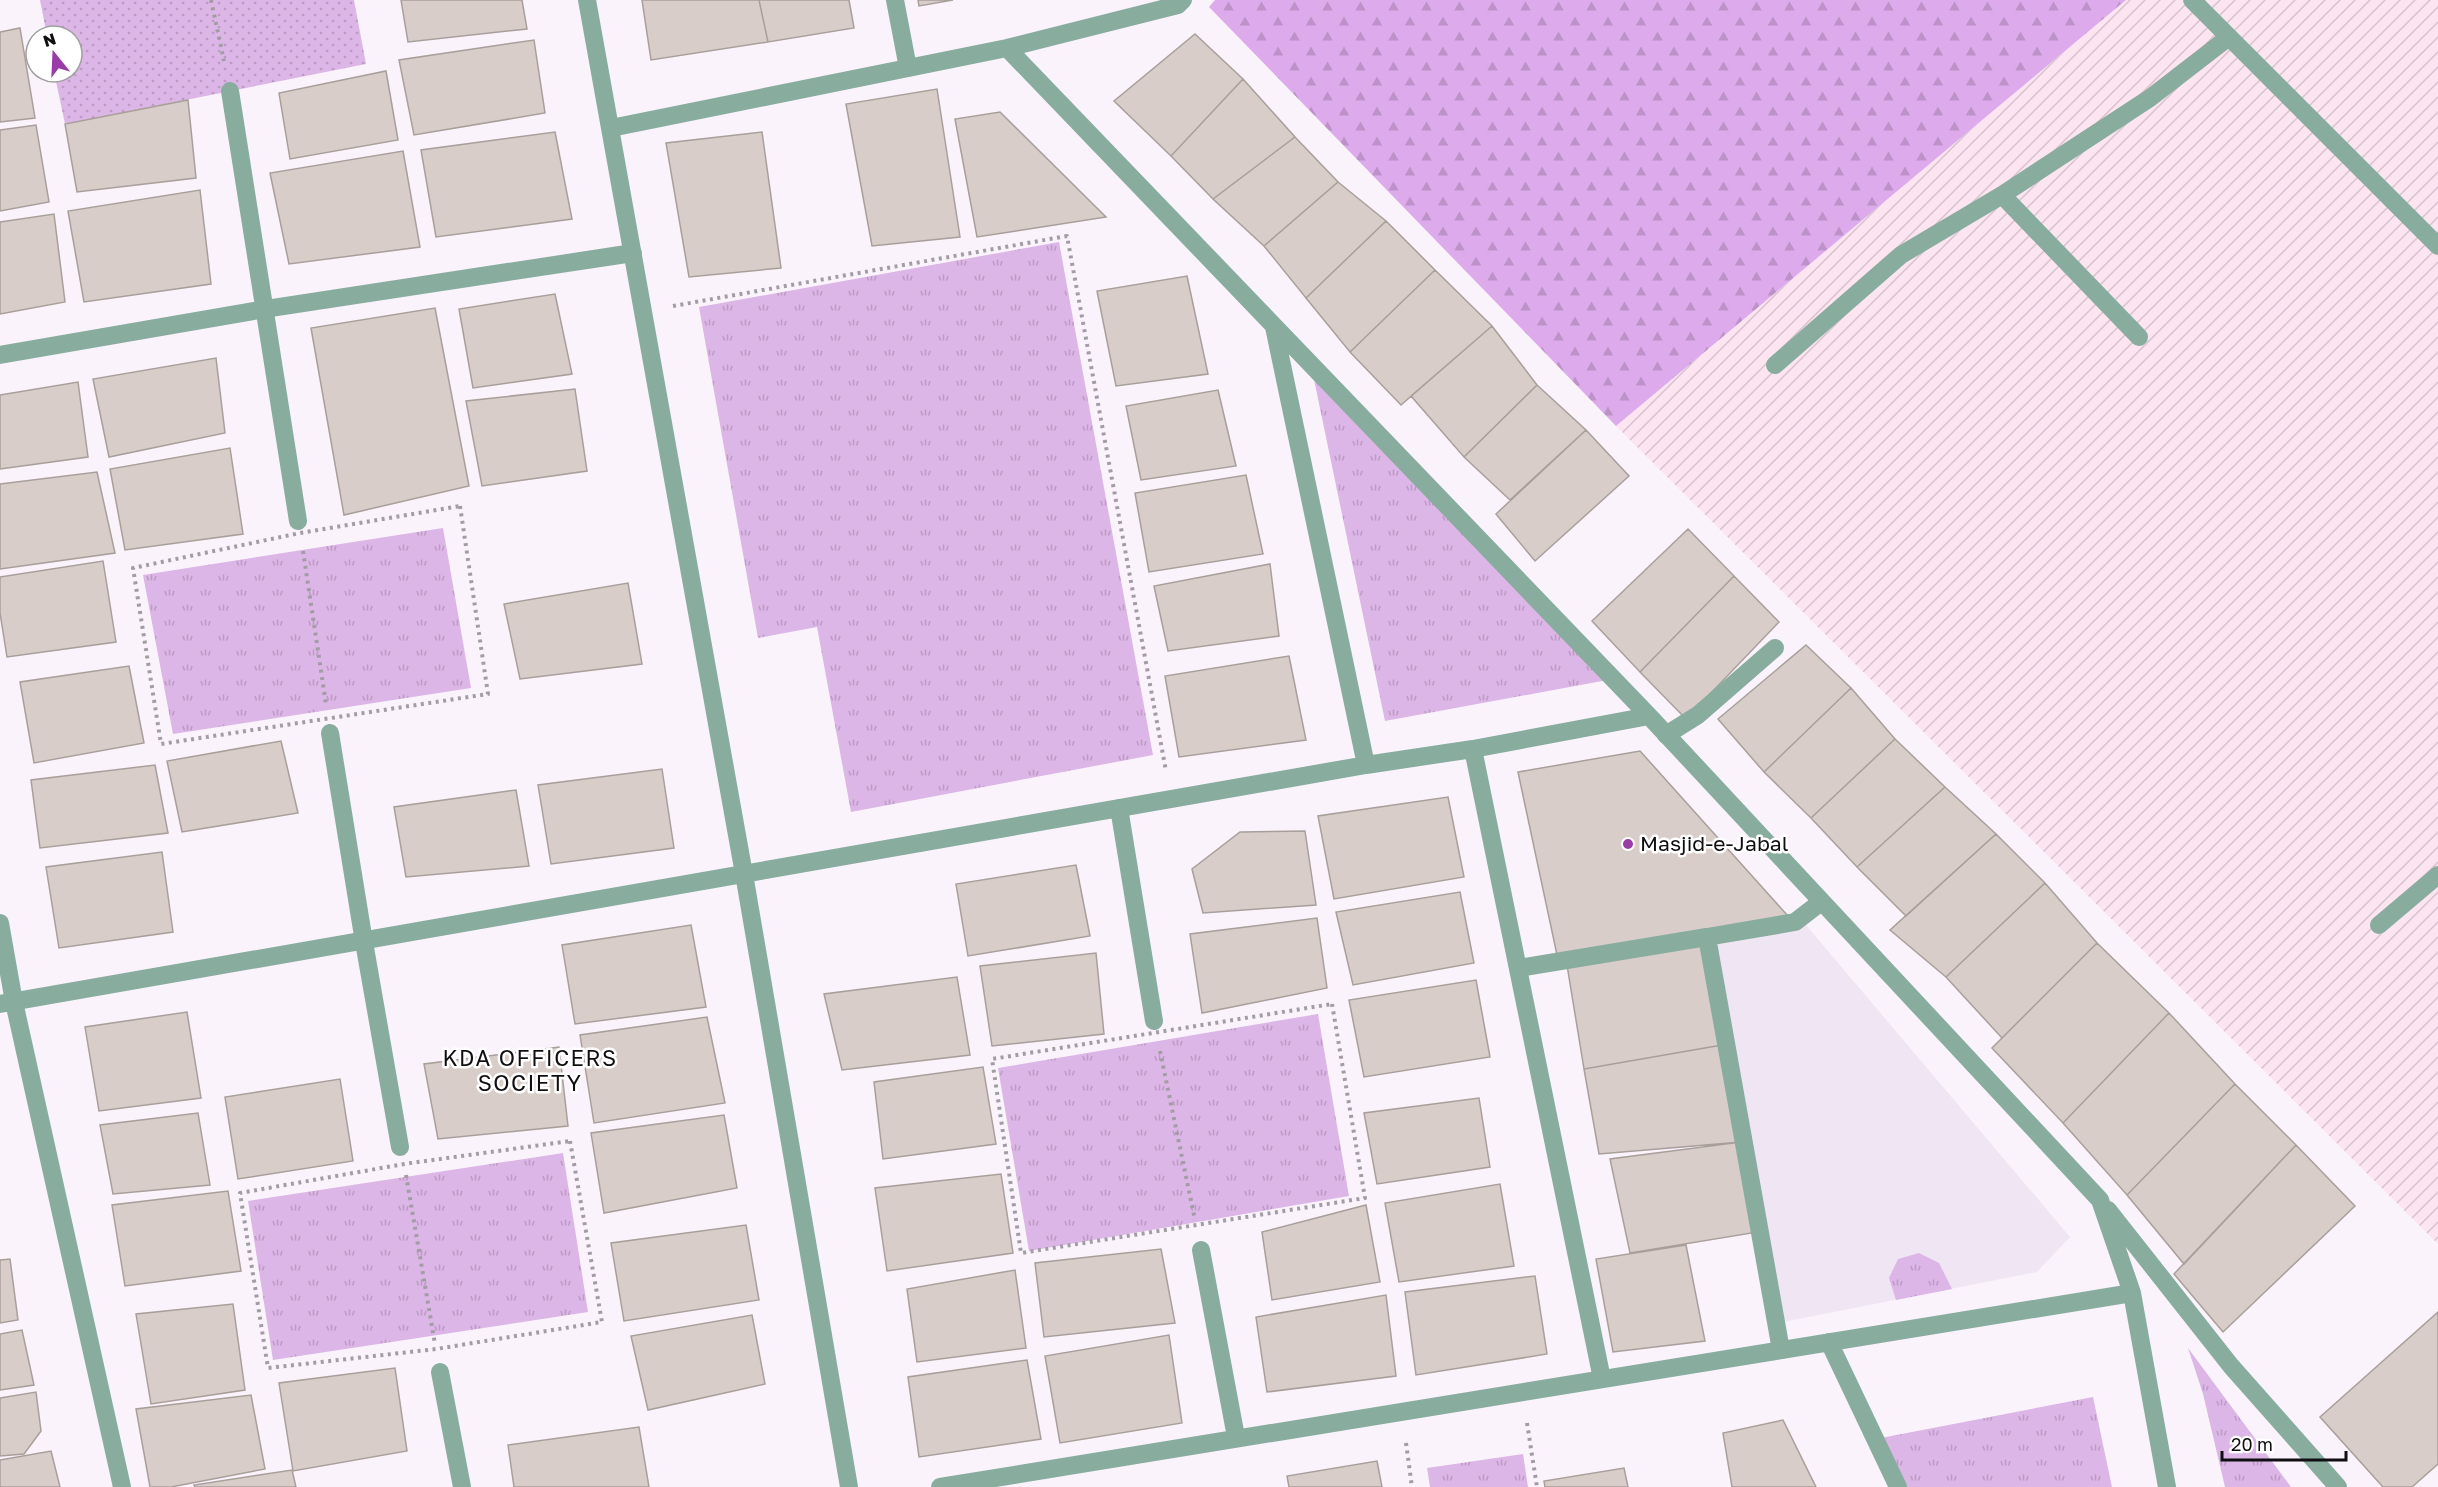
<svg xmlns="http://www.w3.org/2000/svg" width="2438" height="1487" font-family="'Golos Text',sans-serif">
<defs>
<pattern id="industrial-furrows" width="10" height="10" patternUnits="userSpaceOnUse" patternTransform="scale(1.5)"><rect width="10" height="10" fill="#fce4f0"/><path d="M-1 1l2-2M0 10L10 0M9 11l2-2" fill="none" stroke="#d7c2cd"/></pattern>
<pattern id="grass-dots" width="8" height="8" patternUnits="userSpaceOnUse" patternTransform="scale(1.5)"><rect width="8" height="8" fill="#dcb6e6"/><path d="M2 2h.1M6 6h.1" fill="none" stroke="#bc9bc4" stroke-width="1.8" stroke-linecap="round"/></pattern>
<pattern id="forest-firs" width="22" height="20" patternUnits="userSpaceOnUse" patternTransform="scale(1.5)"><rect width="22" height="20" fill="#ddabeb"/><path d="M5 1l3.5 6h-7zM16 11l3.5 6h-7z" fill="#bd92c8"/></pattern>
<pattern id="park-tufts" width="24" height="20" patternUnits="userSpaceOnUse" patternTransform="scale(1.5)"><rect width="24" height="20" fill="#dcb6e6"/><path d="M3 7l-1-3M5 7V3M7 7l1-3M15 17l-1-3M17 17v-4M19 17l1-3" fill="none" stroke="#bc9bc4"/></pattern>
</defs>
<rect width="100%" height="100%" fill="#faf3fc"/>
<path fill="#f0e5f3" d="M 1806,925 L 2070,1237 L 2037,1272 L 1783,1322 L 1712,940 Z"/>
<path fill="url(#industrial-furrows)" d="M 2126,0 L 2438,0 L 2438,1244 L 1616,426 Z"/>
<path fill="url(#grass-dots)" d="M 40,0 L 354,0 L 366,64 L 65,124 L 54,72 L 72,72 L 72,36 L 47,36 Z"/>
<path fill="url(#forest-firs)" d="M 1215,0 L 2126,0 L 1616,426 L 1209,7 Z"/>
<path fill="url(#park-tufts)" d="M 1059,242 L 1153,755 L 851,812 L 817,627 L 758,638 L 699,307 Z
M 1311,365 L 1613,679 L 1385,721 Z
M 443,528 L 471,688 L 173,734 L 143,575 Z
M 1318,1014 L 1349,1196 L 1029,1251 L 998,1068 Z
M 563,1153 L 588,1312 L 273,1360 L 248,1201 Z
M 1919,1253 L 1939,1263 L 1952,1289 L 1896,1300 L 1889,1278 L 1898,1259 Z
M 2188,1348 L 2291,1487 L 2225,1487 L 2203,1394 Z
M 2093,1397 L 2112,1487 L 1904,1487 L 1881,1438 Z
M 1523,1454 L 1528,1487 L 1430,1487 L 1427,1468 Z"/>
<path fill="#d8cdc9" stroke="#a99f9a" stroke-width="1.5" d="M 401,0 L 522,0 L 527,29 L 408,42 Z
M 642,0 L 759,0 L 768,42 L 651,60 Z
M 759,0 L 849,0 L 854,28 L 768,42 Z
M 918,0 L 953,0 L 919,6 Z
M 20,28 L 35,118 L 0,122 L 0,32 Z
M 1195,34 L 1243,79 L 1171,156 L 1114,101 Z
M 534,40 L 545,113 L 414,135 L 399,60 Z
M 386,71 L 398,140 L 290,159 L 279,93 Z
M 1243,79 L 1295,137 L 1213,199 L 1171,156 Z
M 937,89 L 960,237 L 872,246 L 846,104 Z
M 188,100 L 196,178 L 77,192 L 65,124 Z
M 1000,112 L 1106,217 L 977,237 L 955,119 Z
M 36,125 L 49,202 L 0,211 L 0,130 Z
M 555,132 L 572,219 L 436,237 L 421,150 Z
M 762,132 L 781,268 L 689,277 L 666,143 Z
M 1295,137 L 1338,182 L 1264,246 L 1213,199 Z
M 403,151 L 420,247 L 289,264 L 270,173 Z
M 1338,182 L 1386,221 L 1306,298 L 1264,246 Z
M 200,190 L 211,284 L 84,302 L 68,211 Z
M 54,214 L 65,302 L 0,314 L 0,222 Z
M 1386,221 L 1435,270 L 1350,352 L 1306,298 Z
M 1435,270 L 1492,326 L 1401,405 L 1350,352 Z
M 1187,276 L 1208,374 L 1116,386 L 1097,291 Z
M 555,294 L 572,374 L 473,388 L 459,309 Z
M 435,308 L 469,486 L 344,515 L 311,328 Z
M 1492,326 L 1537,385 L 1464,457 L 1411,396 Z
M 216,358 L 225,433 L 109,457 L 93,379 Z
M 78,382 L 88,457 L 0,469 L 0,395 Z
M 1537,385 L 1586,430 L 1510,500 L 1464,457 Z
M 575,389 L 587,471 L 482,486 L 466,401 Z
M 1218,390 L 1236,466 L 1141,480 L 1126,406 Z
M 1586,430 L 1629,476 L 1535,561 L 1496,514 Z
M 230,448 L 243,534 L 125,550 L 110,469 Z
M 97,472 L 115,553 L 0,569 L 0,484 Z
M 1246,475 L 1263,554 L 1149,572 L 1135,493 Z
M 1688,529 L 1734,576 L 1640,672 L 1592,621 Z
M 103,561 L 116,642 L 7,657 L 0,613 L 0,577 Z
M 1270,564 L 1279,636 L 1168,651 L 1154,586 Z
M 1734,576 L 1779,622 L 1686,719 L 1640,672 Z
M 628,583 L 642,664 L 520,679 L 504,604 Z
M 1806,645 L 1851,688 L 1764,772 L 1718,719 Z
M 1289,656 L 1306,740 L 1179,757 L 1165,676 Z
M 129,666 L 144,743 L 34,763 L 20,682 Z
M 1851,688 L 1895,739 L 1811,818 L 1764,772 Z
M 1895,739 L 1945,787 L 1857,867 L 1811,818 Z
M 281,741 L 298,813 L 182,832 L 167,761 Z
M 1640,751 L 1788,916 L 1557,955 L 1518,772 Z
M 155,765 L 168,833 L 40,848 L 31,780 Z
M 662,769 L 674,848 L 551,864 L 538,785 Z
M 1945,787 L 1996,834 L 1906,916 L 1857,867 Z
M 516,790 L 529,866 L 406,877 L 394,807 Z
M 1448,797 L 1464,877 L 1334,899 L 1318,816 Z
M 1305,831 L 1316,905 L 1203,913 L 1192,869 L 1240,832 Z
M 1996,834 L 2045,883 L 1946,977 L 1890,930 Z
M 162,852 L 173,932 L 59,948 L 46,867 Z
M 1076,865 L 1090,936 L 968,956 L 956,884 Z
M 2045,883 L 2097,943 L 2002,1038 L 1946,977 Z
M 1460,892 L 1474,963 L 1353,985 L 1336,912 Z
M 1317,918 L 1327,988 L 1202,1013 L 1190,934 Z
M 691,925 L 706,1007 L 575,1024 L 562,945 Z
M 1702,943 L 1722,1045 L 1584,1069 L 1567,965 Z
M 2097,943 L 2169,1013 L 2063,1123 L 1992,1048 Z
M 1096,953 L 1104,1034 L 992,1046 L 980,966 Z
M 957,977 L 970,1055 L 842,1070 L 824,994 Z
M 1476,980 L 1490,1057 L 1364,1077 L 1349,1000 Z
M 187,1012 L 201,1098 L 99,1111 L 85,1027 Z
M 2169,1013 L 2235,1084 L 2127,1195 L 2063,1123 Z
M 707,1017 L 725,1103 L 594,1123 L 580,1035 Z
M 1722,1045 L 1741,1142 L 1599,1154 L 1584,1069 Z
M 559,1047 L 568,1126 L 438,1139 L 424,1064 Z
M 983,1067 L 996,1144 L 883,1159 L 874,1082 Z
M 340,1079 L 353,1161 L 238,1179 L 225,1097 Z
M 2235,1084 L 2296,1145 L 2184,1264 L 2127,1195 Z
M 1479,1098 L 1490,1167 L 1377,1184 L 1364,1113 Z
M 198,1113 L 210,1185 L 113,1194 L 100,1125 Z
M 724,1115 L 737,1188 L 604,1213 L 591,1133 Z
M 1741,1142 L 1758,1232 L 1630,1253 L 1610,1159 Z
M 2296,1145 L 2355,1206 L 2223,1332 L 2174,1274 Z
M 1001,1174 L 1013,1253 L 887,1271 L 875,1188 Z
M 1500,1184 L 1514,1266 L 1399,1282 L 1385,1203 Z
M 228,1191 L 241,1271 L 125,1286 L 112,1205 Z
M 1366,1205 L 1380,1282 L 1272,1300 L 1262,1232 Z
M 746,1225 L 759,1300 L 624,1321 L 611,1243 Z
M 1686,1245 L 1705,1341 L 1613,1352 L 1596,1259 Z
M 1161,1249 L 1175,1323 L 1044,1337 L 1035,1263 Z
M 10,1259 L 18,1320 L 0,1323 L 0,1260 Z
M 1015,1270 L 1026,1348 L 917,1362 L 907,1289 Z
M 1535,1276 L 1547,1354 L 1416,1375 L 1405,1292 Z
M 1386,1295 L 1396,1376 L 1267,1392 L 1256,1317 Z
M 233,1304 L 245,1390 L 151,1404 L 136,1314 Z
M 2438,1312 L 2438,1464 L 2412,1487 L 2383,1487 L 2320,1417 Z
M 752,1315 L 765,1384 L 648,1410 L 631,1336 Z
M 22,1330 L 34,1385 L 0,1390 L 0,1334 Z
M 1169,1335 L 1182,1423 L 1060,1443 L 1045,1356 Z
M 1027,1360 L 1041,1439 L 919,1457 L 908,1377 Z
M 395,1368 L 407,1451 L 293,1471 L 279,1383 Z
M 36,1392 L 41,1431 L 24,1454 L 0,1456 L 0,1398 Z
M 251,1395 L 265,1469 L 171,1487 L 150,1487 L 136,1409 Z
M 1783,1420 L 1816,1487 L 1732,1487 L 1723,1433 Z
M 639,1427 L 649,1487 L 514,1487 L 508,1445 Z
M 51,1451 L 60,1487 L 0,1487 L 0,1460 Z
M 1377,1461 L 1382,1487 L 1289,1487 L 1287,1476 Z
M 1624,1468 L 1628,1487 L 1545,1487 L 1544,1481 Z
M 292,1470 L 296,1487 L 195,1487 L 194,1485 Z"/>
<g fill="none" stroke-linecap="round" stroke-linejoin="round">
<path stroke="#a29da4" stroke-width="4" stroke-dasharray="3 4.5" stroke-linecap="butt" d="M 211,0 L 224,61
M 673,306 L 1067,236 L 1166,771
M 460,506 L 488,694 L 161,744 L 133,568 L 300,533 Z
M 303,551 L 326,704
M 1332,1004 L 1365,1198 L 1021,1253 L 992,1059 Z
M 1160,1051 L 1195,1220
M 570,1141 L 602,1322 L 436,1349 L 268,1368 L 240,1193 L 404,1164 Z
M 406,1175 L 435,1344
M 1527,1423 L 1537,1487
M 1406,1443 L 1412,1487"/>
<path stroke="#88ad9e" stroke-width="18" d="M 895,0 L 908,68
M 2192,0 L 2438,246
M 230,91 L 298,521
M 2002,195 L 2139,337
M 1775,365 L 1901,255 L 2002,195 L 2150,98 L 2229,37
M 330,733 L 364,942 L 400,1147
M 1666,735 L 1698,715 L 1775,648
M 2379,925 L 2438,875
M 1707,937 L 1795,922 L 1821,902
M 1518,968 L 1707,937 L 1781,1350
M 440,1372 L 462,1487"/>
<path stroke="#88ad9e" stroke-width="18" d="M 587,0 L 744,874 L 849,1487
M 1007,48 L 1649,716 L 2100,1200 L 2132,1293 L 2167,1487
M 611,128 L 1007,48 L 1178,5 L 1183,0
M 1274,327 L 1366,765
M 0,355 L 265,309 L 633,253
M 1473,749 L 1602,1379
M 1119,808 L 1154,1021
M 0,923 L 14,1002 L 122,1487
M 0,1004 L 1366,765 L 1473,749 L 1649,716
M 2108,1210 L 2231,1366 L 2338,1487
M 1201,1250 L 1236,1437
M 1829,1342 L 1898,1487
M 940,1487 L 2132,1293"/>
</g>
<circle fill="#993ca7" stroke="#fff" stroke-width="2" cx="1628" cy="844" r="6"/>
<g text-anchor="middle" stroke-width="5" stroke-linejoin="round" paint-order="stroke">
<g font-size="21" fill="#100e11" stroke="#fff" text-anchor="start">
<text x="1640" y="851">Masjid-e-Jabal</text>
</g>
<g font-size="22" letter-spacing="1.5" fill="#100e11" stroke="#fff">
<text x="530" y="1066">KDA OFFICERS<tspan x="530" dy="25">SOCIETY</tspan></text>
</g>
</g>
<g transform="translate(54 54) rotate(342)"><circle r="28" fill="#ffffff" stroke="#9f9fa0" stroke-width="1.5"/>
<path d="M0-4.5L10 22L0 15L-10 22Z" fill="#993ca7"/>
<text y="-9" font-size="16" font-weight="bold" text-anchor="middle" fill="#100e11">N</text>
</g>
<path d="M2222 1451v9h124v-9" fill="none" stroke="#100e11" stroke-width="3"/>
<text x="2231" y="1451" font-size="18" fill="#100e11" stroke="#ffffff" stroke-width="4.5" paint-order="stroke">20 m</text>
</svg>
